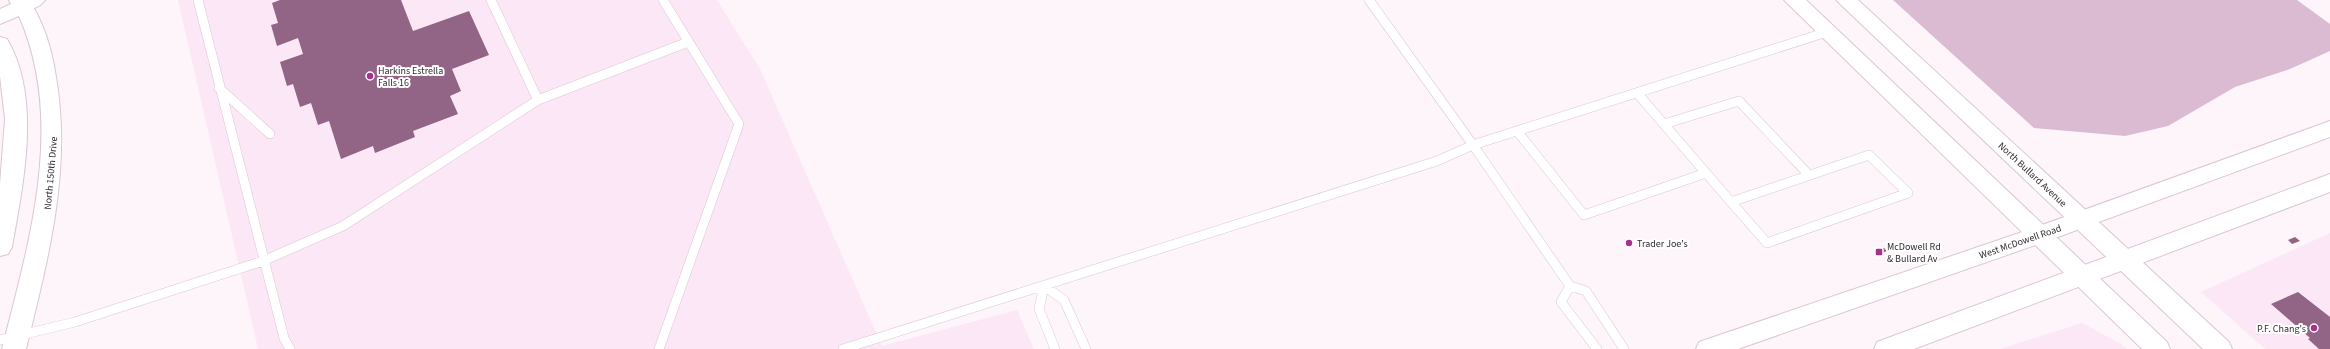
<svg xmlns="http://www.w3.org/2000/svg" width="2330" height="349" font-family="'Source Sans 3',sans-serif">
<rect width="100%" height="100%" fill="#fdf5fa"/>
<path fill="#fce7f6" d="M 178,0 L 717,0 L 760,69 L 882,346 L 1017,310 L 1034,349 L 258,349 Z
M 2330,233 L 2330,349 L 2265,349 L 2201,292 Z
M 2082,323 L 2121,344 L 2127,349 L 2000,349 Z"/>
<path fill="#dbbbd1" d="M 1893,0 L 2297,0 L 2330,24 L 2330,51 L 2290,69 L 2235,87 L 2168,126 L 2125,136 L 2034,128 Z"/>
<path fill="#926485" d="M 280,0 L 401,0 L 413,31 L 469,11 L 489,55 L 452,69 L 461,91 L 450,96 L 458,114 L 413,131 L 415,137 L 375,153 L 373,146 L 341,159 L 329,121 L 318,125 L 311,103 L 300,107 L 293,84 L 287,86 L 280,62 L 303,54 L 298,38 L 277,46 L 271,25 L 278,23 L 272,3 Z
M 2295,237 L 2300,241 L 2292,244 L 2288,240 Z
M 1884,248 L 1887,251 L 1879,254 L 1875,251 Z
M 2298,292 L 2330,317 L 2330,349 L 2319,349 L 2308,339 L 2310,338 L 2271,304 Z"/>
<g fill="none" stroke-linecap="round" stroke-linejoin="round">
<g stroke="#dac7d4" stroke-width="10">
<path id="lane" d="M 198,0 L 284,338 L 290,349
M 491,0 L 538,100
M 1369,0 L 1473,145 L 1827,32
M 219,88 L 270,134
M 1664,124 L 1739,101 L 1809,175
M 1517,131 L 1584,215 L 1706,173 L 1637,93
M 1869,155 L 1908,193 L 1767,243 L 1731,202 Z
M 1706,173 L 1731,202
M 1570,286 L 1561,302 L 1597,349
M 0,340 L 75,322 L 263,261 L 343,226 L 538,100 L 688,42
M 659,349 L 739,124 L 663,0
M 843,349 L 1437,161 L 1473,145 L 1570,286 L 1586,291 L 1624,349
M 1055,349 L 1039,309 L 1044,286 L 1064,300 L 1086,349"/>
</g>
<g stroke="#dac7d4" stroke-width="2">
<path id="street" d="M 22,0 L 45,0 C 40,8 26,12 17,10 L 15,6 Z"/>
</g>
<g stroke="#dac7d4" stroke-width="2">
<path id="secondary" d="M 9,0 L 29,0 C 44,23 52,50 56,77 C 72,170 48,259 26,349 L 2,349 C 29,242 66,123 19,16 L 0,24 L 0,9 L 11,4 Z
M 1784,0 L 1806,0 L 2167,342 L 2170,349 L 2142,349 Z
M 1836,0 L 1858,0 L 2229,342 L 2232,349 L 2203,349 Z
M 0,37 L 7,39 C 42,98 23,184 12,247 L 8,254 L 0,256 L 0,184 L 5,119 L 0,76 Z"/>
</g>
<g stroke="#dac7d4" stroke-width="2">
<path id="primary" d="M 2330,121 L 2330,137 L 2047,241 L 1738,349 L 1696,349 L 1699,342 L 2031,229 Z
M 2330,174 L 2330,192 L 1914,349 L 1874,349 L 1877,342 Z"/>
</g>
<use href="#lane" stroke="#fff" stroke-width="9"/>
<use href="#street" fill="#fff" fill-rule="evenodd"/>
<use href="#secondary" fill="#fff" fill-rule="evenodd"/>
<use href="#primary" fill="#fff" fill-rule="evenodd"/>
</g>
<g fill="#a5338e" stroke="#fff" stroke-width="1.5">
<circle cx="370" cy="76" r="4"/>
<circle cx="1629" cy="243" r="4"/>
<rect x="1875" y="248" width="8" height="8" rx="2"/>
<circle cx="2314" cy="328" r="4"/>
</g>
<g text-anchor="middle" stroke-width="4" stroke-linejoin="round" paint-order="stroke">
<g font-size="10" fill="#322b30" stroke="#fff" text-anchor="start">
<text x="378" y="74">Harkins Estrella<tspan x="378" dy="12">Falls 16</tspan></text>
<text x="1637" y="247">Trader Joe's</text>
<text x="1887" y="250">McDowell Rd<tspan x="1887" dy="12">&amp; Bullard Av</tspan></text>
<text x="2306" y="332" text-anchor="end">P.F. Chang's</text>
</g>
<g font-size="10" fill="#322b30" stroke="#fff">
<text transform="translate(50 173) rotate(-85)" y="4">North 150th Drive</text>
<text transform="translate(2033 174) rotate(43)" y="4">North Bullard Avenue</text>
<text transform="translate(2020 241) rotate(-19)" y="4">West McDowell Road</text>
</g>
</g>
</svg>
